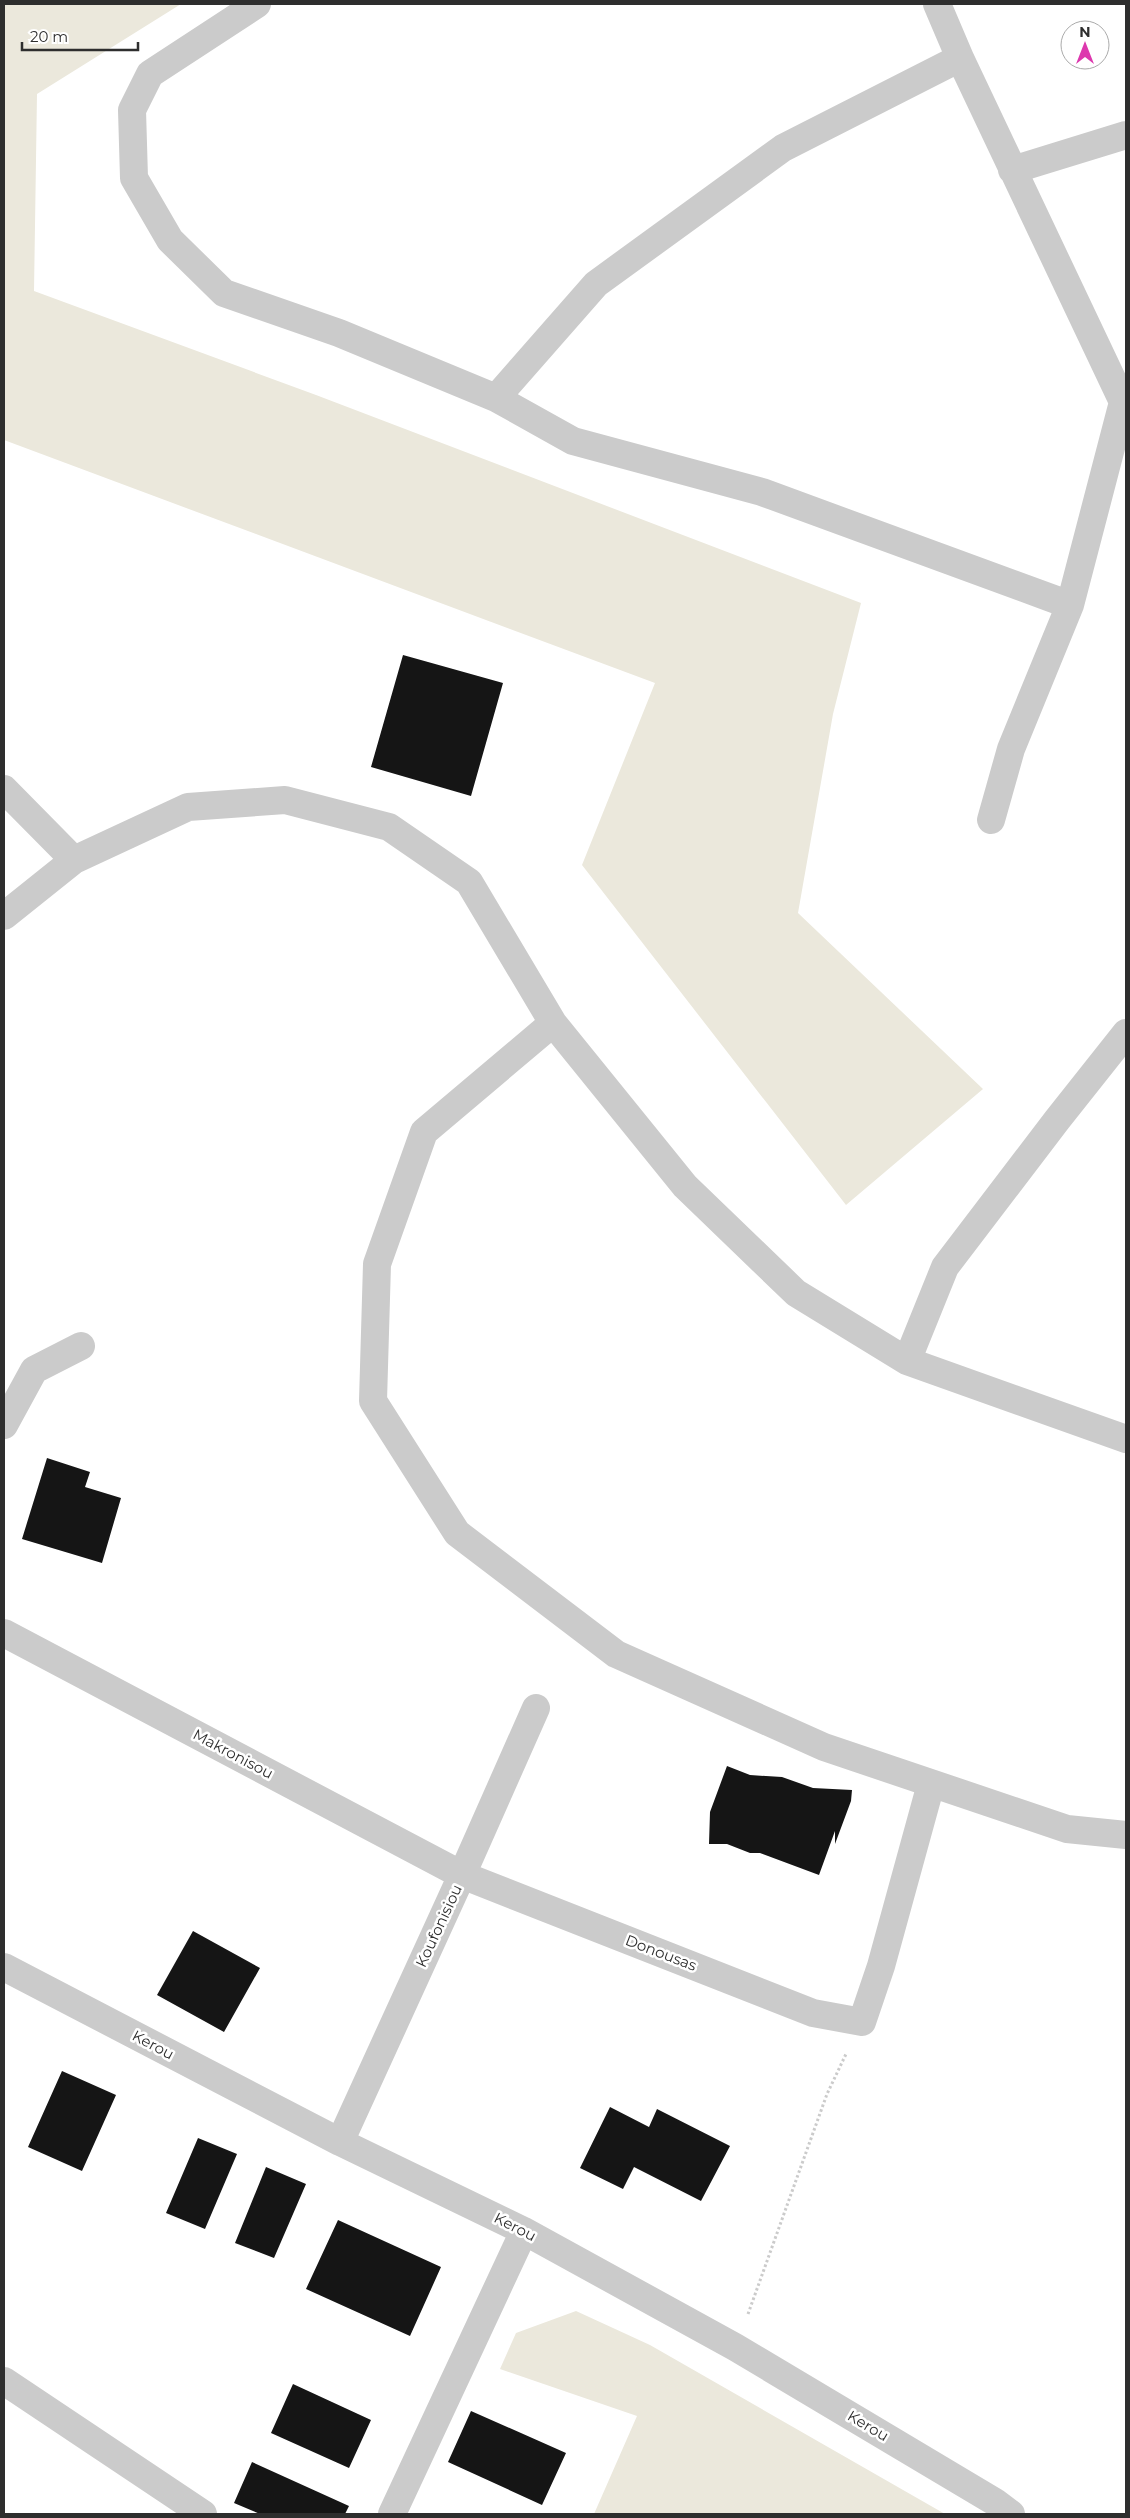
<svg xmlns="http://www.w3.org/2000/svg" width="1130" height="2518" font-family="Montserrat,sans-serif">
<rect width="100%" height="100%" fill="#fff"/>
<path fill="#ebe8dc" d="M 4,4 L 181,4 L 37,94 L 34,291 L 316,395 L 861,603 L 833,714 L 798,913 L 983,1089 L 846,1205 L 582,865 L 655,683 L 4,440 Z
M 576,2311 L 650,2345 L 945,2514 L 594,2514 L 637,2416 L 500,2369 L 516,2333 Z"/>
<path fill="#151515" d="M 403,655 L 503,683 L 471,796 L 371,767 Z
M 47,1458 L 90,1472 L 85,1487 L 121,1498 L 102,1563 L 22,1539 Z
M 727,1766 L 750,1775 L 782,1777 L 813,1788 L 852,1790 L 851,1801 L 835,1844 L 835,1831 L 819,1875 L 760,1853 L 750,1853 L 727,1844 L 709,1844 L 710,1812 Z
M 193,1931 L 260,1968 L 224,2032 L 157,1995 Z
M 62,2071 L 116,2095 L 82,2171 L 28,2147 Z
M 610,2107 L 649,2127 L 657,2109 L 730,2146 L 701,2201 L 634,2167 L 623,2189 L 580,2168 Z
M 198,2138 L 237,2154 L 205,2229 L 166,2213 Z
M 266,2167 L 306,2184 L 274,2258 L 235,2243 Z
M 338,2220 L 441,2267 L 410,2336 L 306,2289 Z
M 293,2384 L 371,2420 L 349,2468 L 271,2433 Z
M 471,2411 L 566,2453 L 542,2505 L 448,2462 Z
M 252,2462 L 349,2506 L 345,2514 L 260,2514 L 234,2503 Z"/>
<g fill="none" stroke-linecap="round" stroke-linejoin="round">
<path stroke="#cbcbcb" stroke-width="3" stroke-dasharray="2.5 2.5" stroke-linecap="butt" d="M 748,2314 L 827,2094 L 846,2054"/>
<path stroke="#cbcbcb" stroke-width="28" d="M 257,4 L 150,74 L 132,110 L 134,178 L 170,240 L 224,293 L 339,333 L 496,398 L 573,441 L 762,492 L 1070,605
M 937,4 L 960,58 L 1123,402 L 1070,605 L 1011,749 L 991,820
M 1012,170 L 1126,135
M 496,398 L 596,284 L 783,148 L 960,58
M 4,789 L 74,860
M 4,916 L 74,860 L 188,807 L 285,800 L 389,827 L 469,882 L 553,1023 L 685,1186 L 796,1293 L 907,1361 L 1126,1439
M 553,1023 L 424,1132 L 377,1264 L 373,1401 L 457,1533 L 616,1654 L 824,1747 L 1067,1829 L 1126,1835
M 907,1361 L 945,1267 L 1057,1120 L 1126,1033
M 4,1425 L 34,1370 L 81,1346
M 4,1633 L 462,1875 L 813,2013 L 862,2022 L 881,1966 L 931,1784
M 4,1967 L 340,2142 L 524,2231 L 735,2347 L 995,2502 L 1011,2514
M 340,2142 L 462,1875 L 536,1708
M 4,2381 L 203,2514
M 392,2514 L 524,2231"/>
</g>
<g text-anchor="middle" stroke-width="5" stroke-linejoin="round" paint-order="stroke">
<g font-size="15" fill="#2e2e2e" stroke="#fff">
<text transform="translate(233 1754) rotate(28)" y="5">Makronisou</text>
<text transform="translate(439 1926) rotate(-65)" y="5">Koufonisiou</text>
<text transform="translate(661 1953) rotate(21)" y="5">Donousas</text>
<text transform="translate(153 2045) rotate(28)" y="5">Kerou</text>
<text transform="translate(515 2227) rotate(27)" y="5">Kerou</text>
<text transform="translate(868 2426) rotate(31)" y="5">Kerou</text>
</g>
</g>
<rect width="1130" height="2518" fill="none" stroke="#2e2e2e" stroke-width="10"/>
<g transform="translate(1085 45)"><circle r="24" fill="#ffffff" stroke="#ababab"/>
<path d="M0-4L9 19L0 12L-9 19Z" fill="#dd38ae"/>
<text y="-8" font-size="14" font-weight="bold" text-anchor="middle" fill="#2e2e2e">N</text>
</g>
<path d="M22 42v8h116v-8" fill="none" stroke="#2e2e2e" stroke-width="2.5"/>
<text x="30" y="42" font-size="15" fill="#2e2e2e" stroke="#ffffff" stroke-width="4" paint-order="stroke">20 m</text>
</svg>
